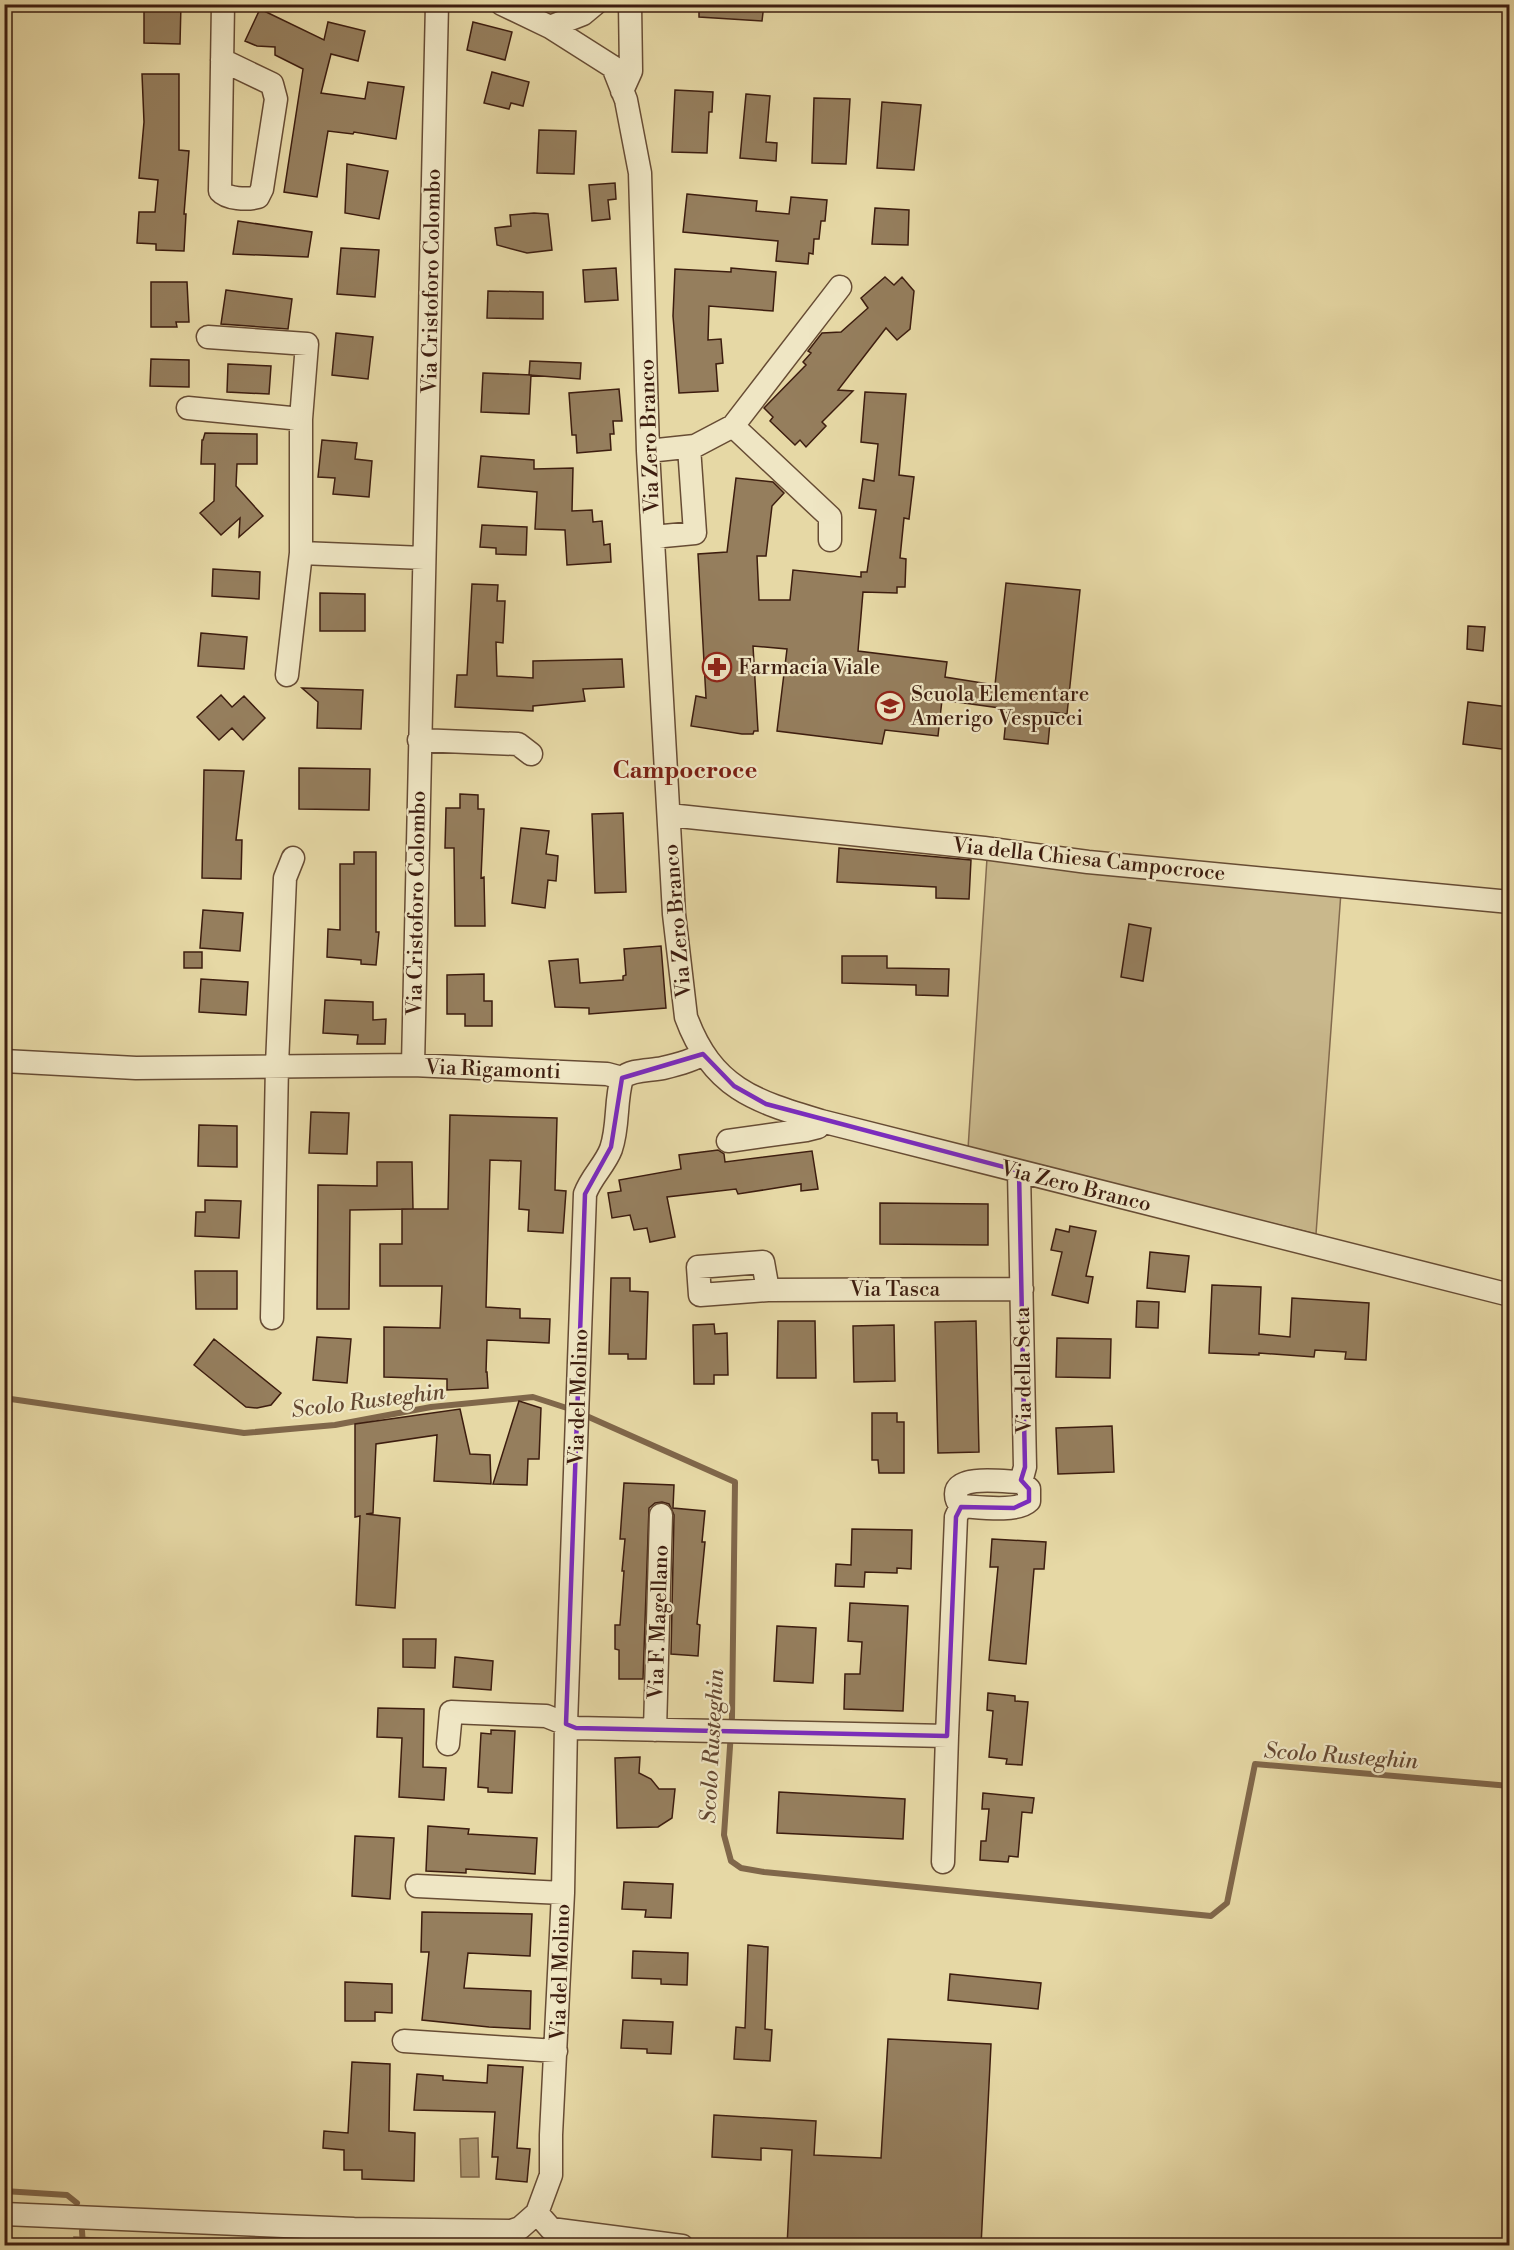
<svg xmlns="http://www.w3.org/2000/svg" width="1514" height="2250" font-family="'Libre Bodoni',serif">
<rect width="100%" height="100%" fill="#e6d8a5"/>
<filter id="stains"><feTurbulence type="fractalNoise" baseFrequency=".00333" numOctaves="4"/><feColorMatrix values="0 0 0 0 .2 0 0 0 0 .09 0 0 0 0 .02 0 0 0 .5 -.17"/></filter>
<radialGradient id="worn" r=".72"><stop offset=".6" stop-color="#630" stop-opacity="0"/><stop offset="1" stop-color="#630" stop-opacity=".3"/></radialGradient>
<path fill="#c9b88c" stroke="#836a4e" stroke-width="1.5" d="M 988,843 L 1341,892 L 1316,1234 L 968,1149 Z
M 74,2237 L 118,2239 L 119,2245 L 75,2245 Z"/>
<path fill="#ad9872" stroke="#80674a" stroke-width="1.5" d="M 478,2138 L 479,2177 L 461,2177 L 460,2139 Z"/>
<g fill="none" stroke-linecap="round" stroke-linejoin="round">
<path stroke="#80674a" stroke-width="6" d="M 4,1398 L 244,1433 L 335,1425 L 431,1407 L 533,1397 L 573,1410
M 582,1414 L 735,1482 L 732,1717 L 724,1835 L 731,1861 L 741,1868 L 764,1872 L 1211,1916 L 1227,1903 L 1255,1764 L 1510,1786
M 4,2191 L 67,2195 L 77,2203
M 82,2231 L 83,2246"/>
</g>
<path fill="#957e5d" stroke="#3d1d0f" stroke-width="1.5" d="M 144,4 L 181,4 L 180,44 L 144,43 Z
M 699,4 L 764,4 L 762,21 L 699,17 Z
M 260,9 L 324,40 L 328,22 L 365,31 L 358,61 L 331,54 L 321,93 L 365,99 L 368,82 L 404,87 L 396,139 L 354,132 L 353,134 L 328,131 L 317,197 L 284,192 L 303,69 L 275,55 L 275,47 L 257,46 L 245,41 Z
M 473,22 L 512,32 L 505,60 L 467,50 Z
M 492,72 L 529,82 L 523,106 L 511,103 L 509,109 L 484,103 Z
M 142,74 L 179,74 L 179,150 L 189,151 L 184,214 L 186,214 L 184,251 L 156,250 L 156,244 L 137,243 L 139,212 L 155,212 L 158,180 L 139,178 L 144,122 Z
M 675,90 L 713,92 L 712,112 L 709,112 L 707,153 L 672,152 Z
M 746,94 L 770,96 L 766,142 L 777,143 L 776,161 L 740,158 Z
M 814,98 L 850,99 L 846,164 L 812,163 Z
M 882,102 L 921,105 L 914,170 L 877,168 Z
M 539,130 L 576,131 L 574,174 L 537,173 Z
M 347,164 L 388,171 L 379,219 L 345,213 Z
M 615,183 L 616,199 L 608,200 L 610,219 L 592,221 L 589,185 Z
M 687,194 L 757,201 L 756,211 L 789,214 L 791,197 L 827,200 L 825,221 L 821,221 L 819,239 L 814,239 L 813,254 L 809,253 L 808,264 L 776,261 L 778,241 L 683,232 Z
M 875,208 L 909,210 L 908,245 L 872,244 Z
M 534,213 L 548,214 L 552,250 L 527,253 L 497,245 L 495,228 L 511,226 L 510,215 Z
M 238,221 L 312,232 L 308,257 L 233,254 Z
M 341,248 L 379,250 L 375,297 L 337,294 Z
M 616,268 L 618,300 L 585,302 L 583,270 Z
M 731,268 L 776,272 L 773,311 L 709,306 L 708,340 L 721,339 L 723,363 L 716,364 L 718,391 L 679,393 L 673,316 L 675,269 L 731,272 Z
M 885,277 L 894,285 L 902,277 L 914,291 L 910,329 L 897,340 L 886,328 L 838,390 L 853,391 L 822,422 L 826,426 L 806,447 L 800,440 L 795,445 L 770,421 L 773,417 L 764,408 L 806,365 L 803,362 L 811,353 L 808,351 L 822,333 L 841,332 L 868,308 L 861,298 Z
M 151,282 L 187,282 L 189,322 L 176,322 L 177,327 L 151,327 Z
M 226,290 L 292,299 L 288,329 L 221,324 Z
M 488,291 L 543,292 L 543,319 L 487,318 Z
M 336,333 L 373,337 L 368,379 L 332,375 Z
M 151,359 L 189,360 L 189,387 L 150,386 Z
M 530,361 L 581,363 L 580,379 L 529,375 Z
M 228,364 L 271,366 L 269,394 L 227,392 Z
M 483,373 L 531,375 L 529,414 L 481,412 Z
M 619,389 L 622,421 L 613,421 L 614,434 L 610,434 L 611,450 L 577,453 L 576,435 L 572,435 L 569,393 Z
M 865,392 L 906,394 L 899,475 L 914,477 L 909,519 L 904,518 L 900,558 L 906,559 L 905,587 L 897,587 L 897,593 L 863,592 L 858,651 L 947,662 L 945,677 L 995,685 L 1006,583 L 1080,590 L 1067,714 L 1051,712 L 1048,744 L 1004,739 L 1007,709 L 942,700 L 938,736 L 885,730 L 882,744 L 777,731 L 787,649 L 753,646 L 758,731 L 754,731 L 753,734 L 742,734 L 691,726 L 696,696 L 706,698 L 698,554 L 727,552 L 736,478 L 773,482 L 784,493 L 772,506 L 766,556 L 757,556 L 759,600 L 790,600 L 793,570 L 861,577 L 861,572 L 867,572 L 876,510 L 859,508 L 863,479 L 874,481 L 878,444 L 861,442 Z
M 205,433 L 257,434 L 257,464 L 237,464 L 236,486 L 263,516 L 239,537 L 240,518 L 221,535 L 200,513 L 214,501 L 215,464 L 201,464 L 202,440 L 203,440 Z
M 322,440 L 357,443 L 355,459 L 372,461 L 369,497 L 333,494 L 335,478 L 318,477 Z
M 481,456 L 534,460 L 534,469 L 573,468 L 572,511 L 592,510 L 593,522 L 602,521 L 604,545 L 610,544 L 611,562 L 567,565 L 565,530 L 535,529 L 537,492 L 478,487 Z
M 482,525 L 527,527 L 526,555 L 496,554 L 496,548 L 480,547 Z
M 213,569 L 260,572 L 259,599 L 212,596 Z
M 472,584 L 498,585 L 497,601 L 505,601 L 503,643 L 496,642 L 497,676 L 533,678 L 533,661 L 622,659 L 624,687 L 583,689 L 585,701 L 533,706 L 533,711 L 455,707 L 457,675 L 467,675 Z
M 320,593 L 365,594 L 365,631 L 320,631 Z
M 1468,626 L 1485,627 L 1483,651 L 1467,649 Z
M 201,633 L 247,637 L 244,669 L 198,666 Z
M 302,688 L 363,690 L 361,729 L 317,728 L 318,702 Z
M 221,695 L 232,707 L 244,696 L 265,718 L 243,740 L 232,728 L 219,740 L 197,717 Z
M 1468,702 L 1509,707 L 1509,750 L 1463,744 Z
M 299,768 L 370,769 L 369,810 L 299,809 Z
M 204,770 L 244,771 L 236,840 L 242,840 L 241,879 L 202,878 Z
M 460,794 L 478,795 L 478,809 L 484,809 L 481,878 L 484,877 L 485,926 L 455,926 L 454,848 L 445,848 L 446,808 L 460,808 Z
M 623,813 L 626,892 L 595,893 L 592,814 Z
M 521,828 L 549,831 L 546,854 L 558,856 L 556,881 L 548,880 L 545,908 L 512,903 Z
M 839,848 L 971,860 L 969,899 L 936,898 L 936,887 L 837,882 Z
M 354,852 L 376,852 L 376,932 L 379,932 L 376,965 L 361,964 L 361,960 L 327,957 L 328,929 L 340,930 L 340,864 L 354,864 Z
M 203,910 L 243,913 L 240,951 L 200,948 Z
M 1129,924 L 1151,928 L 1143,981 L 1121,977 Z
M 661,946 L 666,1008 L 589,1014 L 589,1008 L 555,1007 L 549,961 L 578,959 L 580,983 L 623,980 L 623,976 L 626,975 L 624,949 Z
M 184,952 L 202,952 L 202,968 L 184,968 Z
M 842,956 L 887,956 L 887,968 L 949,969 L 948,996 L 916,995 L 916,985 L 842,983 Z
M 484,974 L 484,1001 L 492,1001 L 492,1026 L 465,1026 L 465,1014 L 447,1014 L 447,975 Z
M 201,979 L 248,982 L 246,1015 L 199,1012 Z
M 325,1000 L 373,1002 L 373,1020 L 386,1019 L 385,1044 L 357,1044 L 358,1035 L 323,1033 Z
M 311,1112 L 349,1113 L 347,1154 L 309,1153 Z
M 450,1115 L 557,1118 L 555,1190 L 566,1191 L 563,1233 L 528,1231 L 529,1210 L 519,1209 L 521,1161 L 490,1160 L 486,1307 L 520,1309 L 520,1318 L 550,1319 L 549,1343 L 487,1340 L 486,1372 L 487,1372 L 488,1388 L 447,1390 L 447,1379 L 384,1377 L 384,1327 L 440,1328 L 442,1286 L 380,1286 L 380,1244 L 402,1244 L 402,1209 L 448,1209 Z
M 199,1125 L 237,1126 L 237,1167 L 198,1166 Z
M 718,1150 L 724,1154 L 725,1162 L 812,1151 L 818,1189 L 801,1191 L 801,1184 L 738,1194 L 736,1189 L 667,1197 L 675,1237 L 650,1242 L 647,1228 L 634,1230 L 630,1215 L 612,1218 L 608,1193 L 621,1191 L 619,1180 L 681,1169 L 679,1155 Z
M 377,1162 L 412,1162 L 413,1209 L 350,1210 L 349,1309 L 317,1309 L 318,1185 L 377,1186 Z
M 205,1200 L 241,1201 L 239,1238 L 195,1236 L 196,1212 L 205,1212 Z
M 880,1203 L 988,1204 L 988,1245 L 880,1244 Z
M 1070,1226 L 1096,1231 L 1086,1276 L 1093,1277 L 1088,1303 L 1052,1295 L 1062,1252 L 1051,1250 L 1056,1229 L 1069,1232 Z
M 1150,1252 L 1189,1256 L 1185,1292 L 1147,1288 Z
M 195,1271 L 237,1271 L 237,1309 L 196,1309 Z
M 611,1278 L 630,1278 L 630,1291 L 648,1292 L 646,1359 L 628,1359 L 628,1354 L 609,1354 Z
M 1212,1285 L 1261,1287 L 1259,1334 L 1290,1337 L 1292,1298 L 1369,1303 L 1366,1360 L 1345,1359 L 1346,1352 L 1315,1350 L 1314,1357 L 1259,1353 L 1259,1355 L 1209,1353 Z
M 1137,1301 L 1159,1302 L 1158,1328 L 1136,1327 Z
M 778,1321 L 815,1321 L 816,1378 L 777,1378 Z
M 976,1321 L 979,1452 L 938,1453 L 935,1322 Z
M 714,1324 L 715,1334 L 727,1333 L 728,1375 L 714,1375 L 714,1384 L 694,1384 L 693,1325 Z
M 894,1325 L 895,1381 L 854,1382 L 853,1326 Z
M 317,1337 L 351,1339 L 347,1383 L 313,1380 Z
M 1057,1338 L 1111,1339 L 1110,1378 L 1056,1377 Z
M 214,1339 L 281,1393 L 271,1405 L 257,1408 L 246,1407 L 194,1365 Z
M 519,1401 L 541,1408 L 539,1459 L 528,1459 L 527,1485 L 493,1484 Z
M 460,1409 L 470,1454 L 490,1455 L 491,1484 L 434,1481 L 437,1435 L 376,1444 L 373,1513 L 366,1514 L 400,1518 L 395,1608 L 356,1605 L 360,1516 L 355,1517 L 355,1424 Z
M 872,1413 L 897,1413 L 897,1422 L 904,1422 L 904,1473 L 879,1473 L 878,1460 L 872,1460 Z
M 1112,1426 L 1114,1472 L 1058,1474 L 1056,1428 Z
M 624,1483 L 674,1485 L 673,1508 L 705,1511 L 702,1542 L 705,1542 L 697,1624 L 700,1625 L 698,1656 L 671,1654 L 674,1515 L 669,1504 L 662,1502 L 655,1503 L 649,1508 L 643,1679 L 619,1679 L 619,1650 L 615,1649 L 615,1625 L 620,1625 L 624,1571 L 622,1571 L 625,1539 L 620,1539 Z
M 852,1529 L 912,1530 L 911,1569 L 897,1568 L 897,1573 L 865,1572 L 864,1587 L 835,1586 L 836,1564 L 851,1565 Z
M 992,1539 L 1046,1542 L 1044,1569 L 1034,1569 L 1026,1664 L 989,1660 L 998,1567 L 990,1567 Z
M 850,1603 L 908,1606 L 903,1711 L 844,1709 L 845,1674 L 860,1674 L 862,1642 L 848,1641 Z
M 777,1626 L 816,1628 L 813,1683 L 774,1681 Z
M 403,1639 L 436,1639 L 435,1668 L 403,1667 Z
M 455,1657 L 493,1661 L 491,1690 L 453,1687 Z
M 988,1693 L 1015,1696 L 1015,1701 L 1028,1702 L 1022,1765 L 1006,1764 L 1007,1759 L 989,1757 L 993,1711 L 987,1710 Z
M 378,1708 L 424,1709 L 423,1767 L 446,1768 L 444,1800 L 399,1797 L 402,1738 L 377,1737 Z
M 491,1730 L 515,1731 L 512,1793 L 488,1792 L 488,1788 L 478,1787 L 481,1733 L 491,1734 Z
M 640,1757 L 639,1773 L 651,1779 L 659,1789 L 675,1789 L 672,1818 L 658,1827 L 617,1828 L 615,1758 Z
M 779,1792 L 905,1799 L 903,1839 L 777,1833 Z
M 983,1793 L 1034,1798 L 1032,1813 L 1022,1812 L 1018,1857 L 1009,1856 L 1008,1862 L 980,1860 L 981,1841 L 986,1841 L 989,1809 L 982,1809 Z
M 428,1826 L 469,1829 L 468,1834 L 537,1838 L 535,1874 L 466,1869 L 466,1873 L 426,1871 Z
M 355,1836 L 394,1838 L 390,1899 L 352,1896 Z
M 624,1882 L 673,1884 L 671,1918 L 645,1917 L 646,1910 L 622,1909 Z
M 422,1912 L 532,1914 L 530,1956 L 468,1953 L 464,1988 L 531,1991 L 530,2029 L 489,2027 L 422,2020 L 429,1952 L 421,1952 Z
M 748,1945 L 768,1947 L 765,2029 L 772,2030 L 770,2061 L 734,2059 L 736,2027 L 745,2028 Z
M 633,1951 L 688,1953 L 687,1985 L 661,1984 L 661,1979 L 632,1978 Z
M 950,1974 L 1041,1983 L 1038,2009 L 948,2000 Z
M 345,1982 L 392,1984 L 392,2013 L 375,2012 L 375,2021 L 345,2021 Z
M 623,2020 L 673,2022 L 671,2054 L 647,2053 L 647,2049 L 621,2048 Z
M 888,2039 L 991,2044 L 981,2246 L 787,2246 L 792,2150 L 761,2148 L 761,2160 L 712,2157 L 714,2115 L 816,2121 L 814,2155 L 881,2158 Z
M 352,2062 L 390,2064 L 389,2131 L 415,2133 L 414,2181 L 362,2179 L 362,2170 L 344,2170 L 344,2150 L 323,2148 L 324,2131 L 348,2133 Z
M 488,2065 L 523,2067 L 517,2148 L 530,2149 L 527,2182 L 496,2179 L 498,2157 L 492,2157 L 495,2112 L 414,2110 L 417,2074 L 443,2076 L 443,2080 L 487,2083 Z"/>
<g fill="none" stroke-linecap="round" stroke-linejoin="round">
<g stroke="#674c34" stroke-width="25">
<path id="minor" d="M 502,4 L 550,27 L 613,67 L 626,100 L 640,173 L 648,451 L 674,914 L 686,1017 C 712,1088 754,1101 821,1121 L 1510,1295
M 550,27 L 583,14 L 595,4
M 222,60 L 272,84 L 276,99 L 262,189 L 258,197 C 247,200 227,199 220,191 L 223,4
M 622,91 L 631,71 L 630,4
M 208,337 L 307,344 L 301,419 L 301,553 L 424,558
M 188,408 L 301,419
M 733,426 L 830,517 L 830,540
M 648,451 L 695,446 L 733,426 L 840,287
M 653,537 L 695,533 L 689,447
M 287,675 L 301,553
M 419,740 L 518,744 L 531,754
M 669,815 L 984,848 L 1088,862 L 1510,902
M 4,1061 L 136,1068 L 413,1065 L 607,1074 L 622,1078 C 632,1069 650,1071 663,1068 C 676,1065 692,1061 703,1054
M 413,1065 L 437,4
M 728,1141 L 806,1130 L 818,1127 L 821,1121
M 1019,1171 L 1025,1467 L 1021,1482
M 768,1290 L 763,1262 L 698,1267 L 700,1295 L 768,1290 L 1022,1289
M 272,1318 L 277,1065 L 285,878 L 293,858
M 961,1506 C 978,1507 1017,1513 1029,1501 L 1029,1489 L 1021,1482
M 961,1506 C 957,1502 956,1499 956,1494 C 956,1474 1006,1482 1021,1482
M 655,1730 L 661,1515
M 448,1744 L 451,1712 L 546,1716 L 576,1728 L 947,1736 L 956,1517 L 961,1506
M 943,1862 L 947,1736
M 417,1886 L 563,1893
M 404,2041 L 556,2051
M 537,2213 L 551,2229 L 682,2246
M 4,2214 L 354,2229 L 511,2231 L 520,2228 L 537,2213 L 551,2175 L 551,2135 L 563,1893 L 566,1724 L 585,1194 C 591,1177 605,1165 611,1149 C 619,1126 615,1101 622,1078"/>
</g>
<use href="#minor" stroke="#efe6c4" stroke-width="22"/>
</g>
<path fill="none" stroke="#7b2cbf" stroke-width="4.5" stroke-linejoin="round" d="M 703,1054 L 734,1086 L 766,1104 L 1019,1171 L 1025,1467 L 1021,1480 L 1029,1489 L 1029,1501 L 1014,1508 L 961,1507 L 956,1517 L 947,1736 L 576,1728 L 566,1724 L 585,1194 L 611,1147 L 622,1078 Z"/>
<defs>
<g id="pharmacy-ring" transform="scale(1.5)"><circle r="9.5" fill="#efe6c4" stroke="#8f2418" stroke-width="1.5"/><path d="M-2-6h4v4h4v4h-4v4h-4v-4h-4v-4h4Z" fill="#8f2418"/></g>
<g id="school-ring" transform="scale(1.5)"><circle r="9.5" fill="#efe6c4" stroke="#8f2418" stroke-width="1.5"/><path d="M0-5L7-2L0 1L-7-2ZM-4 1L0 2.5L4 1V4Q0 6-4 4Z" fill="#8f2418"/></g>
</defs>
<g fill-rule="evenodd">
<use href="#pharmacy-ring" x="717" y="667"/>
<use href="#school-ring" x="890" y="706"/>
</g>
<g text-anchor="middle" stroke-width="4.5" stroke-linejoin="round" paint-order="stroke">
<g font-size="21" fill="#3d1d0f" stroke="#efe6c4">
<text transform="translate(431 281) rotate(-89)" y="7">Via Cristoforo Colombo</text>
<text transform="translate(649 436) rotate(-92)" y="7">Via Zero Branco</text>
<text transform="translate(1089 859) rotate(6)" y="7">Via della Chiesa Campocroce</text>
<text transform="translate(416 903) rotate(-89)" y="7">Via Cristoforo Colombo</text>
<text transform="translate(677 921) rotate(-95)" y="7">Via Zero Branco</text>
<text transform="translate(493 1069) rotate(2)" y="7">Via Rigamonti</text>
<text transform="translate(1076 1186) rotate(14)" y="7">Via Zero Branco</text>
<text x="895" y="1296">Via Tasca</text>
<text transform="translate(1023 1370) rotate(-91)" y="7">Via della Seta</text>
<text transform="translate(578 1397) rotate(-88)" y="7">Via del Molino</text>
<text transform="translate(658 1622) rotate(-88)" y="7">Via F. Magellano</text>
<text transform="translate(560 1972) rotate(-88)" y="7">Via del Molino</text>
</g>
<g font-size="21" fill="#3d1d0f" stroke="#efe6c4" text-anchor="start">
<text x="738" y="674">Farmacia Viale</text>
<text x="911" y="701">Scuola Elementare<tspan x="911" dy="24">Amerigo Vespucci</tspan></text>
</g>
<g font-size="22" font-style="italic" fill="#644832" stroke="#efe6c4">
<text transform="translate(368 1400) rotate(-7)" y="8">Scolo Rusteghin</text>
<text transform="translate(711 1746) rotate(-87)" y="8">Scolo Rusteghin</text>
<text transform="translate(1341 1755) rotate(4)" y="8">Scolo Rusteghin</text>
</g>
<g font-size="24" font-weight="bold" fill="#7a1f14" stroke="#efe6c4">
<text x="685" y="778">Campocroce</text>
</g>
</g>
<rect width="1514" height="2250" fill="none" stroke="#e6d8a5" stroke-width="24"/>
<rect x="6" y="6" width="1502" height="2238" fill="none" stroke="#3d1d0f" stroke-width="3"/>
<rect x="12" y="12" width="1490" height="2226" fill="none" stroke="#3d1d0f" stroke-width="1.5"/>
<rect width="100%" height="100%" filter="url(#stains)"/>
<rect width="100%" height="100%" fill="url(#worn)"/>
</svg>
